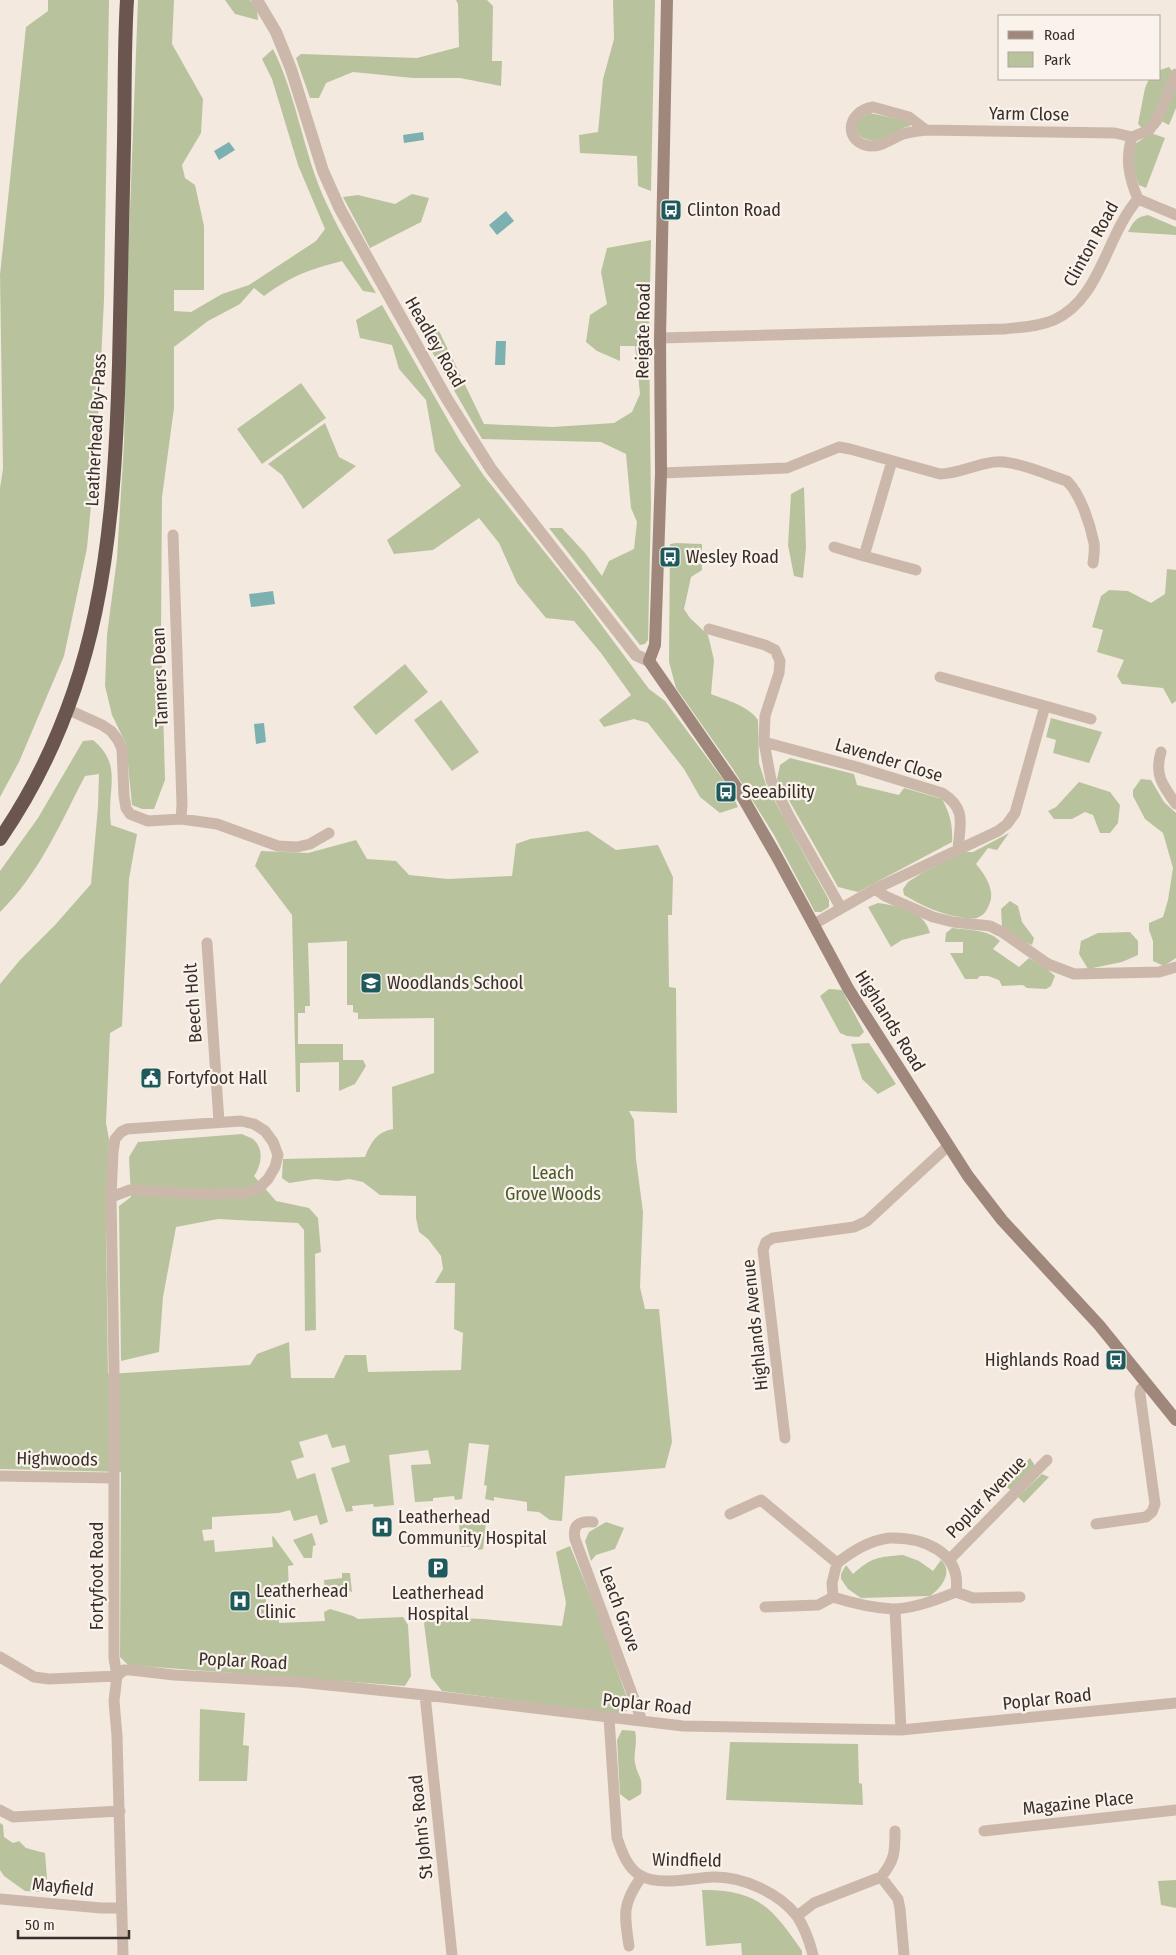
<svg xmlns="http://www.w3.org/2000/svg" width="1176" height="1955" font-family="'Fira Sans Condensed',sans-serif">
<rect width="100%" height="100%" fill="#f3e9df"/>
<path fill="#b8c39e" d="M 48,0 L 109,0 L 104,300 L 97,442 L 87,548 L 64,656 L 19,762 L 0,797 L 0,488 L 3,469 L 0,275 L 26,27 L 48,11 Z
M 138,0 L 174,0 L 172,44 L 203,99 L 201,133 L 182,165 L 185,178 L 195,185 L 204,226 L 204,290 L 174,290 L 174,311 L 191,312 L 222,294 L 249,285 L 316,241 L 325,229 L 298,165 L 272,79 L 262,59 L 273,49 C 296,95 303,149 323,196 C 338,230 358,262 376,293 L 363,291 L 342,261 C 308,270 293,275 264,296 L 254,288 L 240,304 L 208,321 L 174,347 L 174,408 L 162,497 L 161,632 L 165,780 L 154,809 L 142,809 L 132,805 L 126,744 L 112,715 L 105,686 L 107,635 L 117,558 L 124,443 L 127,288 Z
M 225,0 L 250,0 L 257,10 L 258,20 L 235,14 Z
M 456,0 L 487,0 L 493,6 L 492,61 L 502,61 L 501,86 L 460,78 L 413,78 L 353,72 L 326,83 L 319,98 L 310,98 L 296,58 L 301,54 L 417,58 L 459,47 L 458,4 Z
M 613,0 L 655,0 L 651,191 L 638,186 L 637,156 L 580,153 L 579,135 L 598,132 L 603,79 L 614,39 Z
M 1169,67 L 1174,73 L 1152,125 L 1143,129 L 1138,124 L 1145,88 L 1149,79 L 1160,79 L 1160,70 Z
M 1176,88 L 1176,108 L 1169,125 L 1161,121 Z
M 870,113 L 911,122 L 910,126 C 898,129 889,137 878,140 C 865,144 847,130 860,119 C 863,116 867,115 870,113 Z
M 1151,133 L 1165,138 L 1146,188 L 1139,185 C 1133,172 1132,159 1135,144 Z
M 412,194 L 429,198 L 421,222 L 370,248 L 343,197 L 358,195 L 395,204 Z
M 1148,215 L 1176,227 L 1176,235 L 1128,232 C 1133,222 1136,217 1148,215 Z
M 651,240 L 649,335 L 651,505 L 648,640 L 645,644 L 640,645 L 549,528 L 562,528 L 585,553 L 602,576 L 609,561 L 634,549 L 637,522 L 631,508 L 626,454 L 601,442 L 482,439 L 420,331 L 438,329 L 484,424 L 553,427 L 614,423 L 632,412 L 640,394 L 635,346 L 620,346 L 620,361 L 597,351 L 586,342 L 590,315 L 607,304 L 601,272 L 607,248 Z
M 382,305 L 460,441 L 484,476 L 579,595 L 649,689 L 665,701 L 728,786 L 738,807 L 720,813 L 700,797 L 684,769 L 648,723 L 634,719 L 604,727 L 599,720 L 631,695 L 601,653 L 574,621 L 546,618 L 517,583 L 499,543 L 479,518 L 433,550 L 394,554 L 387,540 L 461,486 L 435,451 L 426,400 L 399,369 L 392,345 L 360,338 L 356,320 Z
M 301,383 L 326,418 L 262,464 L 237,429 Z
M 325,423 L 339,457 L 356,466 L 303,509 L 282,475 L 268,464 Z
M 804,487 L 806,548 L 803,578 L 794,576 L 788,545 L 791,494 Z
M 676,543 L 702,544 L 702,570 L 691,577 L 684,609 L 690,618 L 708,635 L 714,660 L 711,694 C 726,700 749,706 758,720 L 759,763 L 766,785 L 829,900 L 829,907 L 821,912 L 815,912 L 774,835 L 733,769 L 676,688 L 669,662 L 670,544 Z
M 1167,569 L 1176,570 L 1176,701 L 1172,704 L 1163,688 L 1122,684 L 1117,676 L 1124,660 L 1097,652 L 1103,630 L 1092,627 L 1101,596 L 1109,590 L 1128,591 L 1151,603 L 1165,594 Z
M 405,664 L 428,692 L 376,735 L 353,707 Z
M 441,700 L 479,752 L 452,771 L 414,720 Z
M 1051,718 L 1102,732 L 1089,763 L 1053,753 L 1056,740 L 1046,737 Z
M 93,740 C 124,766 106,789 111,825 L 137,834 L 129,879 L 122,1026 L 110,1033 L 106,1123 L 109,1139 L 106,1227 L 108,1374 L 250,1365 L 257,1354 L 289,1342 L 291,1378 L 334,1378 L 345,1355 L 366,1355 L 368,1372 L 461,1370 L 463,1333 L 454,1329 L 455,1283 L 435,1283 L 443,1269 L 441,1256 L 428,1239 L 419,1232 L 416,1218 L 416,1196 L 380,1195 L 363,1182 L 349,1179 L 338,1181 L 315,1179 L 289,1183 L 282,1178 L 283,1159 L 365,1157 C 371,1142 377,1132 393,1129 L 392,1087 L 434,1073 L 434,1018 L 358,1019 L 358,1013 L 353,1012 L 353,1005 L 347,1005 L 347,941 L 308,943 L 310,1006 L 305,1006 L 305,1013 L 298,1013 L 298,1044 L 343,1044 L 343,1060 L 363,1060 L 366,1066 L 355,1084 L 339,1091 L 339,1062 L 300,1063 L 300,1092 L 296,1092 L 292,915 L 255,866 L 261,851 L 308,853 L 356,840 L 367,859 L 396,861 L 409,875 L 448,879 L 512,876 L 516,844 L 530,839 L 588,831 L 616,850 L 658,845 L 673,877 L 672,915 L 668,915 L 669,987 L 676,988 L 677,1113 L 629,1111 L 634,1120 L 636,1159 L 643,1212 L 640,1287 L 645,1309 L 659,1309 L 672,1442 L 665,1468 L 565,1476 L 562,1521 L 550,1520 L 539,1512 L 527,1511 L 527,1502 L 494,1497 L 494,1501 L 485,1499 L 487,1486 L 484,1485 L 489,1445 L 469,1443 L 462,1499 L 455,1500 L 454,1496 L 433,1498 L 433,1501 L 415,1502 L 411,1465 L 431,1464 L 428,1450 L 389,1455 L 394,1505 L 374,1507 L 373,1504 L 352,1506 L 353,1511 L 346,1512 L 331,1468 L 350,1462 L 345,1445 L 332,1448 L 327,1434 L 299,1442 L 304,1457 L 291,1461 L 297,1479 L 315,1473 L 328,1522 L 320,1525 L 317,1515 L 294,1521 L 290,1510 L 279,1513 L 212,1517 L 212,1529 L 202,1530 L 204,1541 L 214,1540 L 215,1552 L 273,1547 L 272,1537 L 273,1536 L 294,1565 L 288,1566 L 289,1594 L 265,1596 L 268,1611 L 279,1610 L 279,1623 L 325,1621 L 324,1612 L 330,1609 L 353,1616 L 358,1619 L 403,1617 L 408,1625 L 411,1676 L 405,1686 L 128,1665 L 120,1657 L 121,1472 L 0,1469 L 0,984 L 20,960 L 55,925 L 91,884 L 98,807 L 99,774 L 85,776 C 60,824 39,874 0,912 L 0,871 L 38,818 L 83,741 Z
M 790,758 L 854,774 L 857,785 L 899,795 L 904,788 L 942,799 C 950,814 953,825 952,842 L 858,892 L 838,887 L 777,779 L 780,765 Z
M 1141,779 L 1151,780 L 1164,802 L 1176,813 L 1176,958 L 1164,966 L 1153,961 L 1153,941 L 1149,930 L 1149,923 L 1163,917 L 1168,900 L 1173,868 L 1163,833 L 1145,819 L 1133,796 L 1133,790 Z
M 1079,782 L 1110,792 L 1120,805 L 1118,823 L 1110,833 L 1100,833 L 1093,815 L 1085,812 L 1072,819 L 1054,819 L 1048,811 L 1056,807 Z
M 1009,833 L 997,850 L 988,848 L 976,864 C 985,875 996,890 989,905 C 987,910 984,915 979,917 C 974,920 966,918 960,917 C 939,914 923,906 904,895 L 903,889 L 908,882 L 922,873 L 964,852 L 973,852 Z
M 1010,901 L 1018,906 L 1022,922 L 1034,938 L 1032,945 L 1018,939 L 1002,927 L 1001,909 Z
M 878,903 C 899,906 924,910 930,933 L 902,940 L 891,947 L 868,907 Z
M 952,928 C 967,930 988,929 1000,941 L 993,949 L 1019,967 L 1029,958 L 1046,968 L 1055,976 L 1051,986 L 1046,989 L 1027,988 L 1023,985 L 1002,986 L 999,980 L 988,976 L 980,976 L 977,979 L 965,979 L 950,953 L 963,953 L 963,942 L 945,942 L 946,933 Z
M 1130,932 L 1138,941 L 1138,955 L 1122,962 L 1088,969 L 1079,954 L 1081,941 L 1098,933 Z
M 829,989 L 842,990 L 864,1032 L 859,1037 L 847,1036 L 840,1033 L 820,996 Z
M 869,1043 L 896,1084 L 878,1094 L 862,1079 L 851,1044 Z
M 242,1134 C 245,1136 250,1137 253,1139 C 265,1149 261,1166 254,1176 L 276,1201 L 309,1208 L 318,1218 L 321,1252 L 315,1254 L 316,1330 L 305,1331 L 304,1230 L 298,1223 L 218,1219 L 176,1227 L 163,1297 L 159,1352 L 121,1361 L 119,1206 L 131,1197 L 129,1157 L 138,1142 Z
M 1030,1458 L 1034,1464 L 1034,1469 L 1012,1491 L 1004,1485 Z
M 1042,1474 L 1049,1477 L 1024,1503 L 1018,1497 Z
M 469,1513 L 487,1514 L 483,1549 L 478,1550 L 478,1546 L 461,1547 L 458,1514 Z
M 606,1522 L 624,1528 L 615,1549 L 596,1555 L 591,1561 L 585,1541 L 589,1532 Z
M 312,1533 L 316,1545 L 313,1546 L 312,1558 L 304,1558 L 293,1540 Z
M 570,1546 L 597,1612 L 627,1698 L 627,1711 L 616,1714 L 442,1691 L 431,1677 L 424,1623 L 434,1617 L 483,1619 L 562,1626 L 566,1603 L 556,1552 Z
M 903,1555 L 919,1561 L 933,1571 L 941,1560 C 954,1572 941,1588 930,1596 L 861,1598 L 848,1589 L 841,1579 L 841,1574 L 846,1565 L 853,1574 C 872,1557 878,1557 903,1555 Z
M 342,1573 L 350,1573 L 352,1592 L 341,1588 L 337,1597 L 325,1595 L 324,1580 L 342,1578 Z
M 200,1709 L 245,1713 L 243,1745 L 249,1746 L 247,1781 L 199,1781 Z
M 622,1730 L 635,1731 C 638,1742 633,1754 635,1763 C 638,1778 643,1775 641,1794 L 629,1801 L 620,1794 L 617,1740 Z
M 730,1742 L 858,1744 L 859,1783 L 862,1784 L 863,1805 L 726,1800 Z
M 0,1823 L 3,1825 L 4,1837 L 13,1843 L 19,1841 L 26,1848 L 45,1853 L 47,1879 L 40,1892 L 25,1891 L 4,1876 L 0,1870 Z
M 1176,1880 L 1176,1908 L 1161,1905 L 1158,1881 Z
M 702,1890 C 758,1889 773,1909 802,1951 L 802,1955 L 742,1955 L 741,1943 L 706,1946 Z"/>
<path fill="#7db1b1" d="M 423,132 L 424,140 L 404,143 L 403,135 Z
M 229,142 L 235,150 L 219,160 L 214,151 Z
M 506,211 L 514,221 L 497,235 L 489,225 Z
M 496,341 L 506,341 L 505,365 L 495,365 Z
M 273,591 L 275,604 L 251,607 L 249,594 Z
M 264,723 L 266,742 L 256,744 L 254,724 Z"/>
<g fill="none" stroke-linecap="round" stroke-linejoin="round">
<path stroke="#ccb8aa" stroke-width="11" d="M 873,107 L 909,117 L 926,130 C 919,131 910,132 903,134 C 892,138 882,147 870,146 C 844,143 845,112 873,107 Z
M 926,130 L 1115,133 L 1132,137
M 1138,199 C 1129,178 1125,159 1132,137 L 1149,130 L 1157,120 L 1176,74
M 1138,199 L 1176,215
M 660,338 L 1004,329 C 1021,327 1038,327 1054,320 C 1101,299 1106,235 1138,199
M 892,461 L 864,556 L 916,570
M 661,473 L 787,468 L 839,447 L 850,449 L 940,474 C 961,474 982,460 1004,462 C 1024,464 1048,475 1067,481 C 1081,495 1090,524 1094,543 C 1095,549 1094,556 1093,563
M 173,535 L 182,804 L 181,819
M 834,547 L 864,556
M 709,629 L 765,645 L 775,650 L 780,661 L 779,673 L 765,716 L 764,742 L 771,780 L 789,816 L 841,908
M 940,677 L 1045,706
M 69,710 L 102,725 L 111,731 L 118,740 L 122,749 L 124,796 L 126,808 L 130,814 L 148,821 L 181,819 L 217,824 L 278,846 L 297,847 L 310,844 L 329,833
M 764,742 L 857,767 L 942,793 C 967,809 960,823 958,849
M 1161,752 C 1154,775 1163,786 1176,804
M 875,889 L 885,896 L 933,917 L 953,922 L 990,926 L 1002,932 L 1048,964 L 1074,974 L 1159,972 L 1176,967
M 814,924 L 875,889 L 998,831 L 1007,824 L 1015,813 L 1045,706 L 1091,719
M 207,943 L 219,1122
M 111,1197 L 130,1190 L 206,1194 L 247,1193 L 258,1189 L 268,1179 L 275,1167 L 278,1155 L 273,1142 L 265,1131 L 254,1124 L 241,1121 L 127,1129 L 121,1132 L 115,1139 L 113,1152 L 111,1197 L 114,1367 L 114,1658 L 117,1676 L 114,1701 L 117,1736 L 123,1955
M 785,1438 L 763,1250 L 766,1242 L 773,1238 L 854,1227 L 867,1221 L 948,1146
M 0,1476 L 114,1478
M 730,1514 L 761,1500 L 837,1563
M 593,1522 C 580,1521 572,1524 575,1539 L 642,1721
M 1096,1524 L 1146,1517 L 1152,1512 L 1155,1504 L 1140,1394 L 1141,1389 L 1147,1384
M 889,1538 C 922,1537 962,1551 956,1592 C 939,1599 913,1609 893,1609 C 873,1608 852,1603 833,1597 L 832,1583 L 837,1563 C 853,1551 868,1541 889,1538 Z
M 950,1559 L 1047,1460
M 956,1592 L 973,1598 L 1020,1597
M 765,1607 L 818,1605 L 833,1597
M 895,1609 L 901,1730
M 0,1657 L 34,1677 L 49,1679 L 117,1676
M 117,1676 L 124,1670 L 131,1670 L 174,1675 L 299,1682 L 425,1695 L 683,1726 L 901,1730 L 1176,1703
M 425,1695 L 452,1955
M 609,1718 L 617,1838 C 622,1852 627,1868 641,1876 C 659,1886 693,1878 713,1877 C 742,1876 779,1893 797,1916 C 804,1927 810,1943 813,1955
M 0,1810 L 13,1817 L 120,1811
M 895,1831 C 895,1852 895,1860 881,1877 L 898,1899 L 900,1909 L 904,1955
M 984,1831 L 1176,1810
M 0,1899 L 101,1908 L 122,1908
M 797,1916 L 814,1903 L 881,1877
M 629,1946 C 624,1913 622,1904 642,1876"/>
<path stroke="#ccb8aa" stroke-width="12" d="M 257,0 L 276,32 L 291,69 L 323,171 L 340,209 L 447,399 L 491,469 L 636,655 L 649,661"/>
<path stroke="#a0877b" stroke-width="12" d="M 667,0 L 660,338 L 661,473 L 655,645 L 649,661 L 739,791 L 777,857 L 849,990 L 968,1176 L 1002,1220 L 1099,1325 L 1176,1420"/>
<path stroke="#6a564e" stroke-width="14" d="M 0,839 C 101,692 114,537 119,364 C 121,290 122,217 124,143 C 125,95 124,47 127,0"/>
</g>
<defs>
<g id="bus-square" transform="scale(1.125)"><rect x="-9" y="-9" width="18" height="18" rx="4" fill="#1e5a5c" stroke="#faf3ec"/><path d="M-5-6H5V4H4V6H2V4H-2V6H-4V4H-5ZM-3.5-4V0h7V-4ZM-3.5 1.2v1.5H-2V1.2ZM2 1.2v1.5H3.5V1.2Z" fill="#fff"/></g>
<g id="school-square" transform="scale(1.125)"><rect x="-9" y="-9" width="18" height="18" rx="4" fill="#1e5a5c" stroke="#faf3ec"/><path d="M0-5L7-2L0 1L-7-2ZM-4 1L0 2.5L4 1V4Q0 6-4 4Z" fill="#fff"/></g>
<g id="civic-square" transform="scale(1.125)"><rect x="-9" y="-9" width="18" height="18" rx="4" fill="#1e5a5c" stroke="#faf3ec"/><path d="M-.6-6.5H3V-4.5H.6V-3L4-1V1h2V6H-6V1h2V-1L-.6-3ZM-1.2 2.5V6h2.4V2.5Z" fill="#fff"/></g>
<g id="hospital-square" transform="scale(1.125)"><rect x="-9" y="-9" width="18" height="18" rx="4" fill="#1e5a5c" stroke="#faf3ec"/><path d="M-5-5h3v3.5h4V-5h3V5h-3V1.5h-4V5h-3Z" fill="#fff"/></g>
<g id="parking-square" transform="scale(1.125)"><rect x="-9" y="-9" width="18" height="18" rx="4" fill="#1e5a5c" stroke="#faf3ec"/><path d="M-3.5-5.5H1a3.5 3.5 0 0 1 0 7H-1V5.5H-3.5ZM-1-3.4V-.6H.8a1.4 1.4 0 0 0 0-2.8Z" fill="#fff"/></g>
</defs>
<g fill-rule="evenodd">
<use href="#bus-square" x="671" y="210"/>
<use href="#bus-square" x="670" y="557"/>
<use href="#bus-square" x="726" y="792"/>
<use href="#school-square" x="371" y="983"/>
<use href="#civic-square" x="151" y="1078"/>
<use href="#bus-square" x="1116" y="1360"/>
<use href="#hospital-square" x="382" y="1527"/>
<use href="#parking-square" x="438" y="1568"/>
<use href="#hospital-square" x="240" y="1601"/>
</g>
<g text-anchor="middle" stroke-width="4.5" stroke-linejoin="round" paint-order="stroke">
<g font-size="18" fill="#392e2a" stroke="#faf3ec">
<text transform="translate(1029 114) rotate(1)" y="6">Yarm Close</text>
<text transform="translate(1091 244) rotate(-61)" y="6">Clinton Road</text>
<text transform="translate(643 331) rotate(-89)" y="6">Reigate Road</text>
<text transform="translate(435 342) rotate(60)" y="6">Headley Road</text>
<text transform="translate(96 430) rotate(-87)" y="6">Leatherhead By-Pass</text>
<text transform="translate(160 677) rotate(-92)" y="6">Tanners Dean</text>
<text transform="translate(889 760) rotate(17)" y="6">Lavender Close</text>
<text transform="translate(193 1003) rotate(-94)" y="6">Beech Holt</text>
<text transform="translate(890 1021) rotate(58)" y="6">Highlands Road</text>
<text transform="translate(755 1325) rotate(-96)" y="6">Highlands Avenue</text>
<text transform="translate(57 1459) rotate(1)" y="6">Highwoods</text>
<text transform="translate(986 1497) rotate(-46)" y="6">Poplar Avenue</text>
<text transform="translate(97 1576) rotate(-90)" y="6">Fortyfoot Road</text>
<text transform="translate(620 1609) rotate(70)" y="6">Leach Grove</text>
<text transform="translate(243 1661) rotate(3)" y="6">Poplar Road</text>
<text transform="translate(1047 1699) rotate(-6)" y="6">Poplar Road</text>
<text transform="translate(647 1704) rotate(6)" y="6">Poplar Road</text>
<text transform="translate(1078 1803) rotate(-6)" y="6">Magazine Place</text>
<text transform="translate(421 1827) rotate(-96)" y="6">St John's Road</text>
<text transform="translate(687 1860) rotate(1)" y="6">Windfield</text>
<text transform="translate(63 1887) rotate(6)" y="6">Mayfield</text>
</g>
<g font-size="18" fill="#392e2a" stroke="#faf3ec" text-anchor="start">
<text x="687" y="216">Clinton Road</text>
<text x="686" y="563">Wesley Road</text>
<text x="742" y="798">Seeability</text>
<text x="387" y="989">Woodlands School</text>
<text x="167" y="1084">Fortyfoot Hall</text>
<text x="1100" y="1366" text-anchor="end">Highlands Road</text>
<text x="398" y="1523">Leatherhead<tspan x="398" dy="21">Community Hospital</tspan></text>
<text x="256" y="1597">Leatherhead<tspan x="256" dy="21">Clinic</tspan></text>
<text x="438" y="1599" text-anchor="middle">Leatherhead<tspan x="438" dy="21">Hospital</tspan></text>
</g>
<g font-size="18" fill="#4a582d" stroke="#faf3ec">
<text x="553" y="1179">Leach<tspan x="553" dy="21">Grove Woods</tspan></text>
</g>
</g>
<rect x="998" y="15" width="162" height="65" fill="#faf3ec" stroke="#ada49e"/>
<rect x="1008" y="31" width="25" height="8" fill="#a0877b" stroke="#ada49e"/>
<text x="1044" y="40" font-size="15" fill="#392e2a">Road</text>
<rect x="1008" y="52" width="25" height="15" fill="#b8c39e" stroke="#ada49e"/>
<text x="1044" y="65" font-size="15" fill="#392e2a">Park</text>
<path d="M18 1930v8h111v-8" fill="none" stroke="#392e2a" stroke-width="2.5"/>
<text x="25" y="1930" font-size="15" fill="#392e2a" stroke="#faf3ec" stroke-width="4" paint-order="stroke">50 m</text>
</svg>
